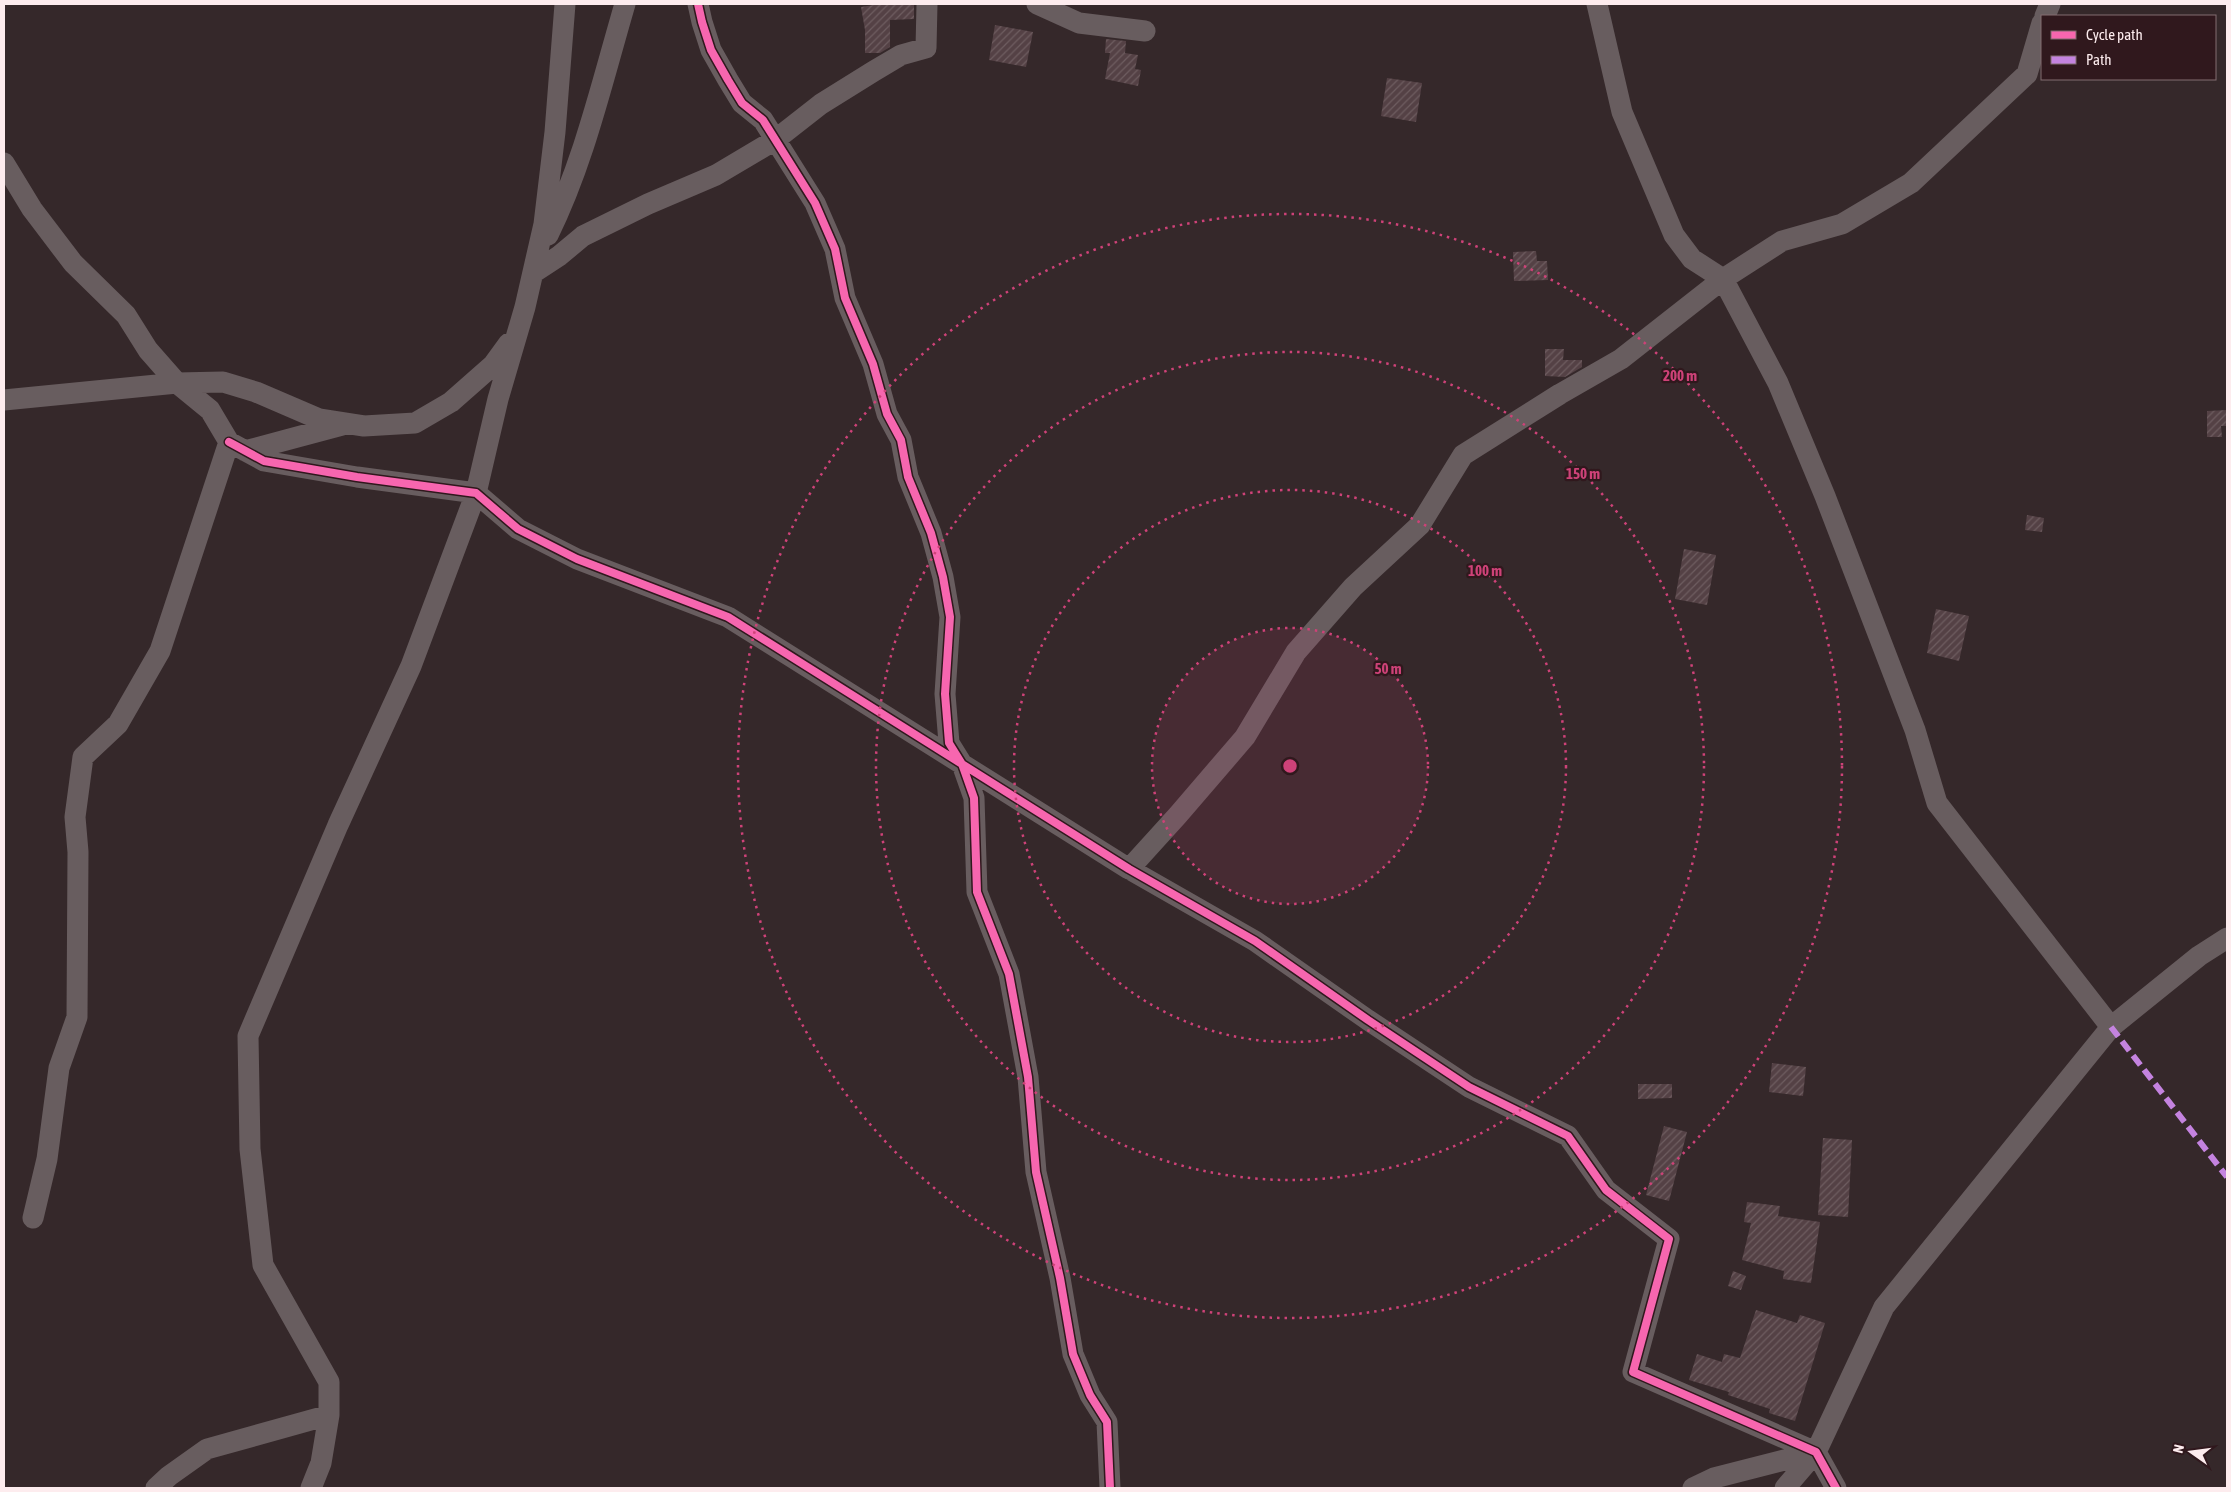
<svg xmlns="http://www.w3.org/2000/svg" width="2231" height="1492" font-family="'Asap Condensed',sans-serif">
<defs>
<pattern id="building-hatch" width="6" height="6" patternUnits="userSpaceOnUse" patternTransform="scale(1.25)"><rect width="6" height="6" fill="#544145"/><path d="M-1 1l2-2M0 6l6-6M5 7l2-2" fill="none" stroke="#6e5d60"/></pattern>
</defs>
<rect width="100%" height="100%" fill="#35282a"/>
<path fill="url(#building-hatch)" d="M 880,4 L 914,4 L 914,19 L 890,20 L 890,47 L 880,53 L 865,53 L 865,30 L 861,7 Z
M 995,25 L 1033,32 L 1026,67 L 989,60 Z
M 1106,39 L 1126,41 L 1125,53 L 1138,55 L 1135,69 L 1141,70 L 1138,86 L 1105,79 L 1110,53 L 1105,53 Z
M 1387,78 L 1422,83 L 1416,122 L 1381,116 Z
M 1536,251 L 1537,261 L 1547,261 L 1548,280 L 1514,281 L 1513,252 Z
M 1545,349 L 1564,349 L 1563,360 L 1582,360 L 1582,367 L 1565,377 L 1545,376 Z
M 2227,410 L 2227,426 L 2221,426 L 2222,437 L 2207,437 L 2207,411 Z
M 2027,515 L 2044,518 L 2042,532 L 2025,530 Z
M 1684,549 L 1716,555 L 1707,605 L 1675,599 Z
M 1936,609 L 1969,616 L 1959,661 L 1927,653 Z
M 1772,1063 L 1806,1067 L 1803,1096 L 1769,1092 Z
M 1638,1084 L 1672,1084 L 1672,1098 L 1638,1099 Z
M 1664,1126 L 1687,1132 L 1669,1201 L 1646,1195 Z
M 1823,1138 L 1852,1140 L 1848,1217 L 1818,1215 Z
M 1747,1202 L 1780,1206 L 1778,1216 L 1820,1222 L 1811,1283 L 1783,1279 L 1784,1271 L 1742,1260 L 1751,1223 L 1744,1222 Z
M 1733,1271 L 1746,1276 L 1741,1290 L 1728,1286 Z
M 1756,1310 L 1797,1323 L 1800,1315 L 1825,1323 L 1795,1421 L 1769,1413 L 1770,1409 L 1728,1395 L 1729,1392 L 1689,1380 L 1697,1354 L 1722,1362 L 1724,1354 L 1740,1358 Z"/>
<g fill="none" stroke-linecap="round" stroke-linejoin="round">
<path stroke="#685d5f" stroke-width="21" d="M 698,4 L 702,22 L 711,50 L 728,80 L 742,103 L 763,120 L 815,203 L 835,249 L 845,298 L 873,364 L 887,414 L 901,440 L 908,477 L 931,533 L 943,577 L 950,617 L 945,694 L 949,743 L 962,764 L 974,798 L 977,892 L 1009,974 L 1028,1077 L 1036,1172 L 1060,1278 L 1073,1354 L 1090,1395 L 1107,1422 L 1110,1488
M 1037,4 L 1079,23 L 1145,31
M 1597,4 L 1622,112 L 1674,235 L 1692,259 L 1723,279 L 1778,383 L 1825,496 L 1915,730 L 1937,803 L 2111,1027
M 2045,16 L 2050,4
M 4,163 L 32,209 L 73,263 L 126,315 L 148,350 L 177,383 L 210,410 L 229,442 L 160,651 L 118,724 L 83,757 L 75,817 L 78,852 L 77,1017 L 59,1068 L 47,1159 L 33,1218
M 548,235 C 584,162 602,82 625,4
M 533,273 L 559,256 L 583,236 L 648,204 L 716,175 L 775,140 L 821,104 L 874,71 L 901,55 L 926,48 L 927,4
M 4,400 L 177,383 L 223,382 L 256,392 L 319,419 L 364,426 L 415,423 L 451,402 L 493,365 L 509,343
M 229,442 L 264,461 L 357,477 L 476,493 L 518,529 L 577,559 L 728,617 L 1129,869 L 1255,941 L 1368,1020 L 1469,1087 L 1568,1136 L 1606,1190 L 1669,1239 L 1633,1372 L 1816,1452 L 1836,1488
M 245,451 L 342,425
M 1129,869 L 1178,815 L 1245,737 L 1296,652 L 1353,587 L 1420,525 L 1463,455 L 1560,394 L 1621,359 L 1723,279 L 1782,241 L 1842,224 L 1911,183 L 2027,74 L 2042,23
M 156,1488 L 169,1476 L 207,1449 L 329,1415
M 311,1488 L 321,1463 L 329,1415 L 329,1382 L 263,1265 L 250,1149 L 248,1036 L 338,825 L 411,666 L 476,493 L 498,399 L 525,307 L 544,224 L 555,132 L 565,4
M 1693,1488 L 1714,1478 L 1816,1452
M 1785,1488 L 1816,1452 L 1884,1307 L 2111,1027 L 2199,956 L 2227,938"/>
<path stroke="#c483df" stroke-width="6" stroke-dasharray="12 6" stroke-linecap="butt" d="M 2111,1027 L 2227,1177"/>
<g stroke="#30181d" stroke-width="11">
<path id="cycleway" d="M 698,4 L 702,22 L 711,50 L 728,80 L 742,103 L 763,120 L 815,203 L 835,249 L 845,298 L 873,364 L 887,414 L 901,440 L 908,477 L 931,533 L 943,577 L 950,617 L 945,694 L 949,743 L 962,764 L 974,798 L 977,892 L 1009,974 L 1028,1077 L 1036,1172 L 1060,1278 L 1073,1354 L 1090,1395 L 1107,1422 L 1110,1488
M 229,442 L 264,461 L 357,477 L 476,493 L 518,529 L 577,559 L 728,617 L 1129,869 L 1255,941 L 1368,1020 L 1469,1087 L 1568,1136 L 1606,1190 L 1669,1239 L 1633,1372 L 1816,1452 L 1836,1488"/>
</g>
<use href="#cycleway" stroke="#f766af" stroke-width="8"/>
</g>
<circle cx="1290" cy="766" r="138" fill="#ce4278" fill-opacity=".12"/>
<g fill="none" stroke="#ce4278" stroke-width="2.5" stroke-dasharray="2.5 5">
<circle cx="1290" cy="766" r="138"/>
<circle cx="1290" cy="766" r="276"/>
<circle cx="1290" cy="766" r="414"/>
<circle cx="1290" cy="766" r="552"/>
</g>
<circle cx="1290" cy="766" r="8" fill="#ce4278" stroke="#30181d" stroke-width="2.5"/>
<g font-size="15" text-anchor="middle" font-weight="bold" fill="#ce4278" stroke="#30181d" stroke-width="4.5" stroke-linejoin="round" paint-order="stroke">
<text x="1680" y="381">200 m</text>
<text x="1583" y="479">150 m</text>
<text x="1485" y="576">100 m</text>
<text x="1388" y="674">50 m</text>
</g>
<rect width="2231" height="1492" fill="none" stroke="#fdecee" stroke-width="10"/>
<rect x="2041" y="15" width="175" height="65" fill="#30181d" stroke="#826d71"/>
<rect x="2051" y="31" width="25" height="8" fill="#f766af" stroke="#826d71"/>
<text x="2086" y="40" font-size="15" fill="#fdecee">Cycle path</text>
<rect x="2051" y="56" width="25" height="8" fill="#c483df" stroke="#826d71"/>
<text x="2086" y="65" font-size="15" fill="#fdecee">Path</text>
<g transform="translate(2191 1452) rotate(284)" stroke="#30181d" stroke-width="4" paint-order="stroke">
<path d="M0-4L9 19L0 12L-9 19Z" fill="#fdecee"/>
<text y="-8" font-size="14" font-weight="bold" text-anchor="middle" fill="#fdecee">N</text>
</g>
</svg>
